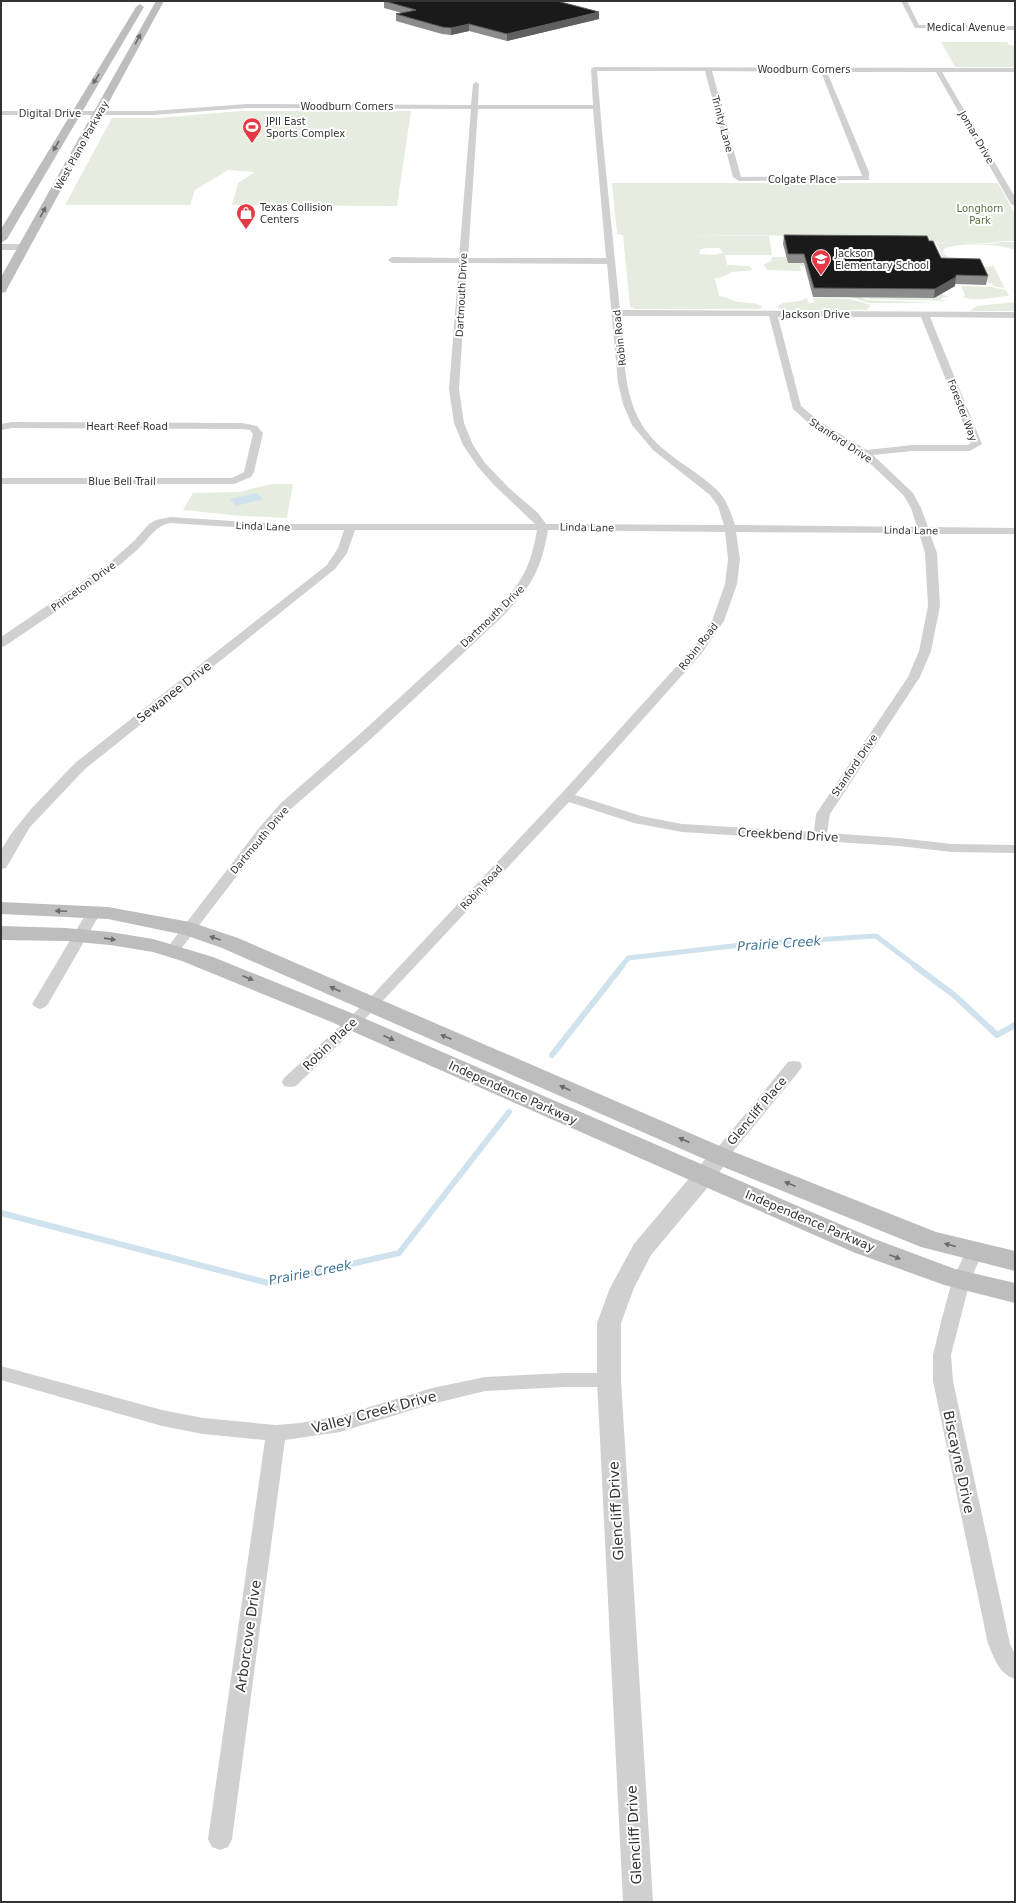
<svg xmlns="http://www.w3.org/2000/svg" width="1016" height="1903" font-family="'DejaVu Sans',sans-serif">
<rect width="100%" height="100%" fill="#fff"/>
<path fill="#e6ecdf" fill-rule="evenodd" d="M 941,42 L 1007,42 L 1009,45 L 1015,46 L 1015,67 L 955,67 Z
M 241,111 L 411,111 L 397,206 L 232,205 L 238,183 L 255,172 L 228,170 L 195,190 L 190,205 L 65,205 L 112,118 L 158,118 Z
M 612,183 L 998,183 L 1015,214 L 1015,241 L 1004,241 L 989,243 L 912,242 L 832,236 L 651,235 L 769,236 L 772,255 L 725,255 L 727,265 L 749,266 L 753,270 L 732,272 L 722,277 L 715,278 L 719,296 C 727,297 731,300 738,302 C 746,303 755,302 762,306 L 760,309 L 636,309 L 630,307 L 623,235 L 617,234 ZM 705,248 L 720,248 L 722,252 L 724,252 L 715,255 L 699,254 L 700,250 Z
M 937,242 L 991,244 L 1001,242 L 1015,242 L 1015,250 C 1002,244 956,242 944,249 L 943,253 L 948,257 L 943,257 L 936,243 Z
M 772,257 L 786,257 L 788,263 L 804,263 L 805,266 L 800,266 L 801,271 L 767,270 L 764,265 L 771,261 Z
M 993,265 L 1005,288 L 993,286 L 992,283 L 988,283 L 982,267 L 991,267 Z
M 961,286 L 991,287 L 1006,290 L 1009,296 C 995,297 976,302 963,297 L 965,295 Z
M 934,293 L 940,293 L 949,297 L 941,298 L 942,300 L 951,301 L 870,299 L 866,298 L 936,298 Z
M 862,296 L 863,298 L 867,300 L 936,303 L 869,303 L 850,297 Z
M 807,298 L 808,303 L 814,303 L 813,298 L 850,299 L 871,305 L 867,310 L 788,310 L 780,309 L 777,306 C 784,300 798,304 807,298 Z
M 1015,302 L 1015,311 L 970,311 L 977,306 Z
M 271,484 L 293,484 L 287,518 L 242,516 L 183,510 L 193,493 L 239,492 Z"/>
<path fill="#cfe2ee" d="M 256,493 L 263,499 L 236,506 L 230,499 Z"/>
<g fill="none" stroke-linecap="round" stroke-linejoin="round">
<path stroke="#cfe2ee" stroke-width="5" d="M 621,967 L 628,958 L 750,944 L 876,936 L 917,967"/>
<path stroke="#cfe2ee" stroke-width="6" d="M 915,966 L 954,995 L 997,1035 L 1015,1025
M 552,1055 L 622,966
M 1,1213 L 268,1283 L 399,1253 L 509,1112"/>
<path fill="#d0d0d0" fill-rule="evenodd" d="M 901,1 L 907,1 L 919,25 L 1015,26 L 1015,30 L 915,28 Z
M 594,67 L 1015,68 L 1015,72 L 942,72 L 1015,197 L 1015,206 L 1011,204 L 936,72 L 827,72 L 869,172 L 869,180 L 739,181 L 733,177 L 705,71 L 597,71 L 603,142 L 620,310 L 1015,312 L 1015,318 L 930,317 L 982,444 L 970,451 L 912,451 L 873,455 L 913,493 L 921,508 L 928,527 L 1015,528 L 1015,534 L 930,534 L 937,553 L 940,606 L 931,651 L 920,677 L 830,814 L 827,833 L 899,838 L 952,844 L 1015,845 L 1015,853 L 952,852 L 899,846 L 682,832 L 634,823 L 569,802 L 376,1008 L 296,1086 L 290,1087 L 284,1086 L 282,1082 L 284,1078 L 366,1002 L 561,794 L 694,647 L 712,621 L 725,584 L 728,559 L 725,532 L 548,530 C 541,572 530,588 501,618 L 372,738 L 291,809 L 269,834 L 177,954 L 172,956 L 167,954 L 165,951 L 167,948 L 259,828 L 281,803 L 362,732 L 493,612 C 521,584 530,570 537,530 L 355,530 L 347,553 L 335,569 L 85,769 L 30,827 L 6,868 L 1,869 L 1,850 L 11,834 L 31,809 L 75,763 L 327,565 L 338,548 L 344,530 L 278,530 L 170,523 C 155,526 148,540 137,550 C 97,586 50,615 5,646 L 1,647 L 1,637 L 107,565 L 134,541 L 149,524 L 156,520 L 170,517 L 278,524 L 535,524 L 494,485 L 478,467 L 463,445 L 454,423 L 449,389 L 459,263 L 392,263 L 388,260 L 392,257 L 459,258 L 471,109 L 247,108 L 152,115 L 1,115 L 1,111 L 152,111 L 247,104 L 471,105 L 473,84 L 476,82 L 479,84 L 478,105 L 593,105 L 591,69 ZM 712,71 L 821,72 L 862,176 L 741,177 ZM 478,109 L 593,109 L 606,258 L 468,258 ZM 467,263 L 607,264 L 618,383 L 623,404 L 632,425 L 653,450 L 710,495 L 718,506 L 724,525 L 546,524 L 538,513 L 510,489 L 485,463 L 473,445 L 464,423 L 459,389 ZM 621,316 L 769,316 L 793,409 L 812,426 L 861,455 L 893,485 L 904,496 L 911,508 L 917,527 L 735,525 C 731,513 727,500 717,490 C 693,467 658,453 641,423 C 623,392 624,351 621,316 ZM 778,317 L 921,317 L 971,443 L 968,445 L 912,445 L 867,450 L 820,422 L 801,406 ZM 736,532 L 919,533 L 925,553 L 928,606 L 919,651 L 908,677 L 816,814 L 814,832 L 682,824 L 641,816 L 575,795 L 702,653 L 724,621 L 737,584 L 740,559 Z
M 1,244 L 25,244 L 29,247 L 25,250 L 1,250 Z
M 12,422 L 242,423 L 257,426 L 263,433 L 254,472 L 251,477 L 234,484 L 1,484 L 1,478 L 232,478 L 244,472 L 253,434 L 250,430 L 242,429 L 12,428 L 1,430 L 1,424 Z
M 94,908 L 99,909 L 101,912 L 48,1004 L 45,1007 L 40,1009 L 35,1007 L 32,1004 L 87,912 L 89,909 Z
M 794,1061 L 800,1062 L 802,1066 L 800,1070 L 726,1160 L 720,1162 L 714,1160 L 712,1156 L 714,1152 L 788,1062 Z
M 974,1245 L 980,1247 L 983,1252 L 970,1281 L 951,1355 L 953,1381 L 1010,1644 L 1015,1655 L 1015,1679 C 998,1673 995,1659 988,1644 L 933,1381 L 933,1355 L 942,1318 L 952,1281 L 968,1247 Z
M 1,1366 L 162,1410 L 203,1418 L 276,1425 L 300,1423 L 340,1416 L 432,1388 L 485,1377 L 566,1373 L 609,1373 L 616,1375 L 619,1380 L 616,1385 L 609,1387 L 566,1387 L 485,1391 L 432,1404 L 340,1432 L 285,1440 L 232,1839 L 228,1847 L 220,1850 L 212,1847 L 208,1839 L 265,1440 L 203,1434 L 162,1426 L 1,1380 Z"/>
<path fill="#d0d0d0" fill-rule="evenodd" d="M 720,1149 L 728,1151 L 731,1156 L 713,1181 L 651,1255 L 634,1288 L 621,1323 L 621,1380 L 653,1902 L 623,1902 L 597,1380 L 597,1323 L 610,1288 L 634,1244 L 712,1151 Z"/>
<path fill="#bdbdbd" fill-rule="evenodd" d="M 156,1 L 164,1 L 7,289 L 6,292 L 1,293 L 1,277 Z
M 140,4 L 144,7 L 7,239 L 1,243 L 1,229 L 136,7 Z
M 1,902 L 108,907 L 190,922 L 238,938 L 729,1150 L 936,1232 L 1015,1251 L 1015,1271 L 921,1247 L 711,1162 L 222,948 L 185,935 L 108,919 L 1,914 Z
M 1,926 L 66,928 L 110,932 L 153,939 L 213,957 L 366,1019 L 872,1238 L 955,1269 L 1015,1283 L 1015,1303 L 944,1285 L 853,1252 L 329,1021 L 182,961 L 153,952 L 110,945 L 66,941 L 1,940 Z"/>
</g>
<path fill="#8c8c8c" d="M 384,1 L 599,19 L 507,41 L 469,31 L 451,35 L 442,34 L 396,21 L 396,14 L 402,13 L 384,8 Z
M 784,235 L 929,241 L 941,258 L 988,276 L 986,285 L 955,284 L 955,286 L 934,298 L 813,297 L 804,263 L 788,263 L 783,244 Z"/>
<path fill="#5f5f5f" d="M 599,12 L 599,19 L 507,41 L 507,34 Z
M 469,24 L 469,31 L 451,35 L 451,28 Z
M 956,277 L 955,286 L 934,298 L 935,289 Z"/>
<path fill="#1a1a1a" stroke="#5f5f5f" d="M 384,1 L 557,1 L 599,12 L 507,34 L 469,24 L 451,28 L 442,27 L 396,14 L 416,10 Z
M 784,235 L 927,236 L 929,241 L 933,241 L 941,258 L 980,259 L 988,276 L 956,275 L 956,277 L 935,289 L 814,288 L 804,254 L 788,254 Z"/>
<defs><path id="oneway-solid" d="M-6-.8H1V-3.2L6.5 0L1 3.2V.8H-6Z"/></defs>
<g fill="#6a6a6a">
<use href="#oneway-solid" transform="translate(138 39) rotate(-61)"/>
<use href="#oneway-solid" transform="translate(96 79) rotate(122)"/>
<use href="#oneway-solid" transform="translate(56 146) rotate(120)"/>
<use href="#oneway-solid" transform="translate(43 212) rotate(-61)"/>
<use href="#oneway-solid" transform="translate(61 911) rotate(-178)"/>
<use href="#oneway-solid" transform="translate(215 938) rotate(-161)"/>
<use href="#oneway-solid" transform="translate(110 939) rotate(8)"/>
<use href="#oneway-solid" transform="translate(248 978) rotate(23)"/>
<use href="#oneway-solid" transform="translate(335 989) rotate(-156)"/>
<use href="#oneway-solid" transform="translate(446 1037) rotate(-157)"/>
<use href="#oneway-solid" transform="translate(389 1038) rotate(24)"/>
<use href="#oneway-solid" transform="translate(565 1088) rotate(-156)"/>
<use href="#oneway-solid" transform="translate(684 1140) rotate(-156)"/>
<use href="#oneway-solid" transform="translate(790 1184) rotate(-158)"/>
<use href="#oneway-solid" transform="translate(950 1245) rotate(-165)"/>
<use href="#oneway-solid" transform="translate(895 1257) rotate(21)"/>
</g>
<defs>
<g id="stadium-pin" transform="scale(1)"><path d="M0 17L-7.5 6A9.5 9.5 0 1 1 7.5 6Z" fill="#e63946" stroke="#fff"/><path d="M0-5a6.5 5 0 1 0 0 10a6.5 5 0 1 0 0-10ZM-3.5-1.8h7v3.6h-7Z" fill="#fff"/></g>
<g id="shop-pin" transform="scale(1)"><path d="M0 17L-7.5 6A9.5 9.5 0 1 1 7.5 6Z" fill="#e63946" stroke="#fff"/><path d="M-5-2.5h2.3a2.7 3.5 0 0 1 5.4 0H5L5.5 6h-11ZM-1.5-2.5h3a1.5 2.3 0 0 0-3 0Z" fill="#fff"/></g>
<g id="school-pin" transform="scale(1)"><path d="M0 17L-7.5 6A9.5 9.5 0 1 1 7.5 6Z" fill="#e63946" stroke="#fff"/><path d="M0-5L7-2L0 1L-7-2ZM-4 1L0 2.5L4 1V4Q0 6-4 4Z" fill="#fff"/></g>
</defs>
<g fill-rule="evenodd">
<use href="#stadium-pin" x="252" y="127"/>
<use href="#shop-pin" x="246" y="213"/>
<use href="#school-pin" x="821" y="259"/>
</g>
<g text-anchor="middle" stroke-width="4" stroke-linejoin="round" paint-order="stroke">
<g font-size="10" fill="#333" stroke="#fff">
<text x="966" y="31">Medical Avenue</text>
<text x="804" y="73">Woodburn Corners</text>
<text x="347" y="110">Woodburn Corners</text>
<text x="50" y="117">Digital Drive</text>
<text transform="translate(723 124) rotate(75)" y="4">Trinity Lane</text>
<text transform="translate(977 137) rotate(60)" y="4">Jomar Drive</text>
<text transform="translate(81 145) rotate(-61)" y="4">West Plano Parkway</text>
<text x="802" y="183">Colgate Place</text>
<text transform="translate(461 295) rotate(-87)" y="4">Dartmouth Drive</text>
<text x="816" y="318">Jackson Drive</text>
<text transform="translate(619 338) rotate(-96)" y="4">Robin Road</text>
<text transform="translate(963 410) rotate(69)" y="4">Forester Way</text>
<text x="127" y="430">Heart Reef Road</text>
<text transform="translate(841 440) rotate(33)" y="4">Stanford Drive</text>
<text x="122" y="485">Blue Bell Trail</text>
<text transform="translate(263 526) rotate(2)" y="4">Linda Lane</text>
<text transform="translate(587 527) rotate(1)" y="4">Linda Lane</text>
<text transform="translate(911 530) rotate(1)" y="4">Linda Lane</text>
<text transform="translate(83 586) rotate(-36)" y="4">Princeton Drive</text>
<text transform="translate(492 616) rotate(-44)" y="4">Dartmouth Drive</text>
<text transform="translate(698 646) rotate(-52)" y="4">Robin Road</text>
<text transform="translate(854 765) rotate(-56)" y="4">Stanford Drive</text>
<text transform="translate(259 840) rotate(-50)" y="4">Dartmouth Drive</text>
<text transform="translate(481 887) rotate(-47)" y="4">Robin Road</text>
</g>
<g font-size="10" fill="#333" stroke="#fff" text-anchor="start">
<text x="266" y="125">JPII East<tspan x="266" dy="12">Sports Complex</tspan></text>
<text x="260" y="211">Texas Collision<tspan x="260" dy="12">Centers</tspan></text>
<text x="835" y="257">Jackson<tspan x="835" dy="12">Elementary School</tspan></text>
</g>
<g font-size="10" fill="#56703f" stroke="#fff">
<text x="980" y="212">Longhorn<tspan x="980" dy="12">Park</tspan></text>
</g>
<g font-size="12" fill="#333" stroke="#fff">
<text transform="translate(174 692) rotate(-38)" y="4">Sewanee Drive</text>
<text transform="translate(788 835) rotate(3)" y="4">Creekbend Drive</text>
<text transform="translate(330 1044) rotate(-44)" y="4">Robin Place</text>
<text transform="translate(513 1093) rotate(24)" y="4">Independence Parkway</text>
<text transform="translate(757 1111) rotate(-50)" y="4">Glencliff Place</text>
<text transform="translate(810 1221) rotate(23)" y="4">Independence Parkway</text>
</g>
<g font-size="13" font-style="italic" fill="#3f7597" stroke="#fff">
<text transform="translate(779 943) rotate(-4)" y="5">Prairie Creek</text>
<text transform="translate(310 1272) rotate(-11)" y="5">Prairie Creek</text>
</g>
<g font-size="14" fill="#333" stroke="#fff">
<text transform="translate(374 1412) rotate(-15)" y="5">Valley Creek Drive</text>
<text transform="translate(959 1462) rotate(78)" y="5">Biscayne Drive</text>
<text transform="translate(616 1511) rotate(-93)" y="5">Glencliff Drive</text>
<text transform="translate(248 1636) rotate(-82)" y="5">Arborcove Drive</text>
<text transform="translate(634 1835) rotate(-93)" y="5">Glencliff Drive</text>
</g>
</g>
<rect width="1016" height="1903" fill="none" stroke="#333333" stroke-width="4"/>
</svg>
